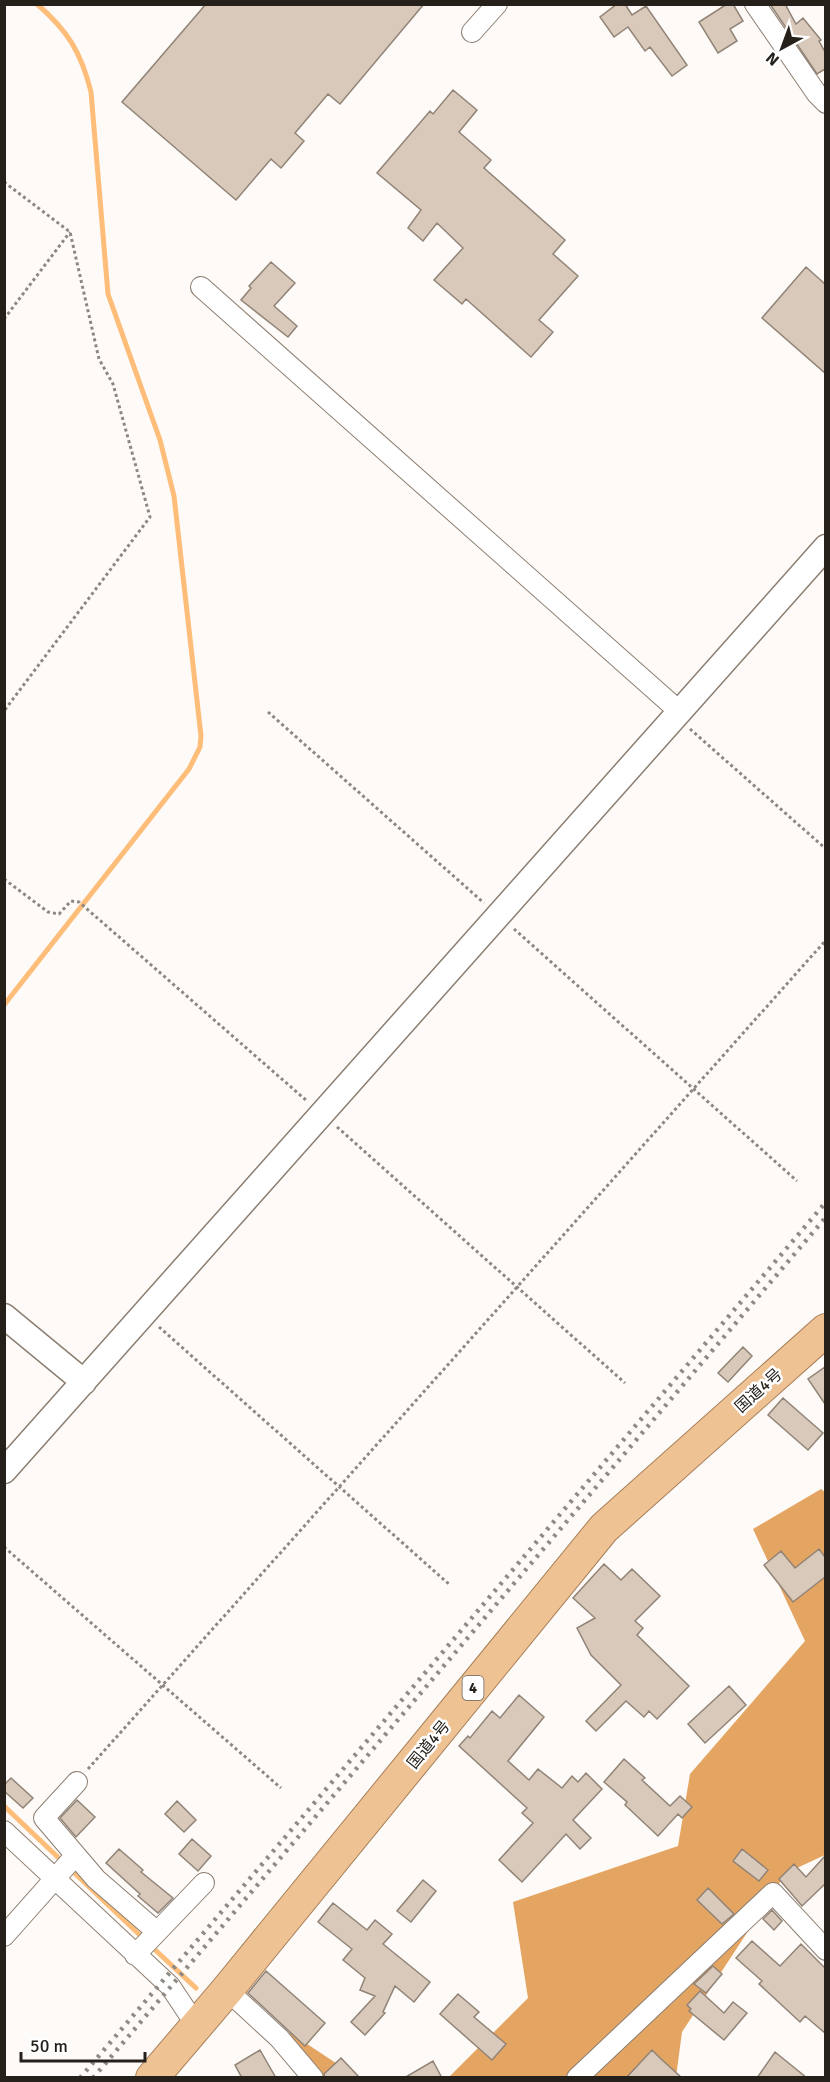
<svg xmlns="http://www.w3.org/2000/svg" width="830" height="2082" font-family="Signika,'Noto Sans JP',sans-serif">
<rect width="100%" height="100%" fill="#fdfaf7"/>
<path fill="#e5a562" d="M 821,1489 L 826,1493 L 825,1855 L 786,1873 L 682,2032 L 676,2077 L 448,2078 L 528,1998 L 513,1902 L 678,1846 L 690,1774 L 805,1641 L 753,1529 Z
M 289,2032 L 357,2077 L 300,2077 Z"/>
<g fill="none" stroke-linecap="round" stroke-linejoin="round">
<path stroke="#febd79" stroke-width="5" d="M 4,1005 L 189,769 L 200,747 L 201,736 L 174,496 L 160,440 L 108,294 L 91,92 C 81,52 68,31 37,4
M 4,1806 L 144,1939
M 151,1946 L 196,1988"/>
</g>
<path fill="#d8c9bb" stroke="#918376" stroke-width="1.5" d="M 206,4 L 424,4 L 340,104 L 328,94 L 295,133 L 304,141 L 281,168 L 271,159 L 236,200 L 122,102 Z
M 617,4 L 625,4 L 632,15 L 646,6 L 687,65 L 672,76 L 650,47 L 645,51 L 628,27 L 614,37 L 600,17 Z
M 727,4 L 733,4 L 743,21 L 730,29 L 737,41 L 718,53 L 699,22 Z
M 770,4 L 785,4 L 796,24 L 803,18 L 821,40 L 819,41 L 825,52 L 825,69 L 817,74 Z
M 453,90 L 477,110 L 459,132 L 491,160 L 484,168 L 565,240 L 553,254 L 578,276 L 539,320 L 553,332 L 531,357 L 466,299 L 462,304 L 434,280 L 463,248 L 437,223 L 423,241 L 408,228 L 421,210 L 377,173 L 430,111 L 433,114 Z
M 271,262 L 295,283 L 274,306 L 297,326 L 288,337 L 241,300 L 251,288 L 249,286 Z
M 806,267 L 825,284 L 825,373 L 762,318 Z
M 743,1347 L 752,1356 L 728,1382 L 718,1373 Z
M 825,1367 L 825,1404 L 808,1379 Z
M 783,1398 L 823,1433 L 808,1450 L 768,1415 Z
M 819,1549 L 825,1557 L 825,1577 L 793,1602 L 764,1565 L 781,1551 L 795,1568 Z
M 604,1564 L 621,1580 L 632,1569 L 660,1596 L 635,1621 L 643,1628 L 637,1635 L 689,1686 L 657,1719 L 649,1711 L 644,1717 L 626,1701 L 596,1731 L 586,1721 L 621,1685 L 591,1655 L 577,1628 L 595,1618 L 573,1598 Z
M 729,1686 L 746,1705 L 705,1743 L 688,1724 Z
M 519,1695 L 544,1717 L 508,1761 L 529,1780 L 538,1769 L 562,1788 L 572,1776 L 578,1782 L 586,1773 L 602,1789 L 573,1820 L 591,1838 L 580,1849 L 566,1834 L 522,1882 L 499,1860 L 533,1823 L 522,1813 L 527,1808 L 459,1746 L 468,1736 L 470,1738 L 492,1711 L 500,1718 Z
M 624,1759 L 645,1778 L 642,1780 L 670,1806 L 680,1796 L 692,1807 L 682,1818 L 678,1814 L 658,1836 L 625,1805 L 627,1802 L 604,1782 Z
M 11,1778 L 33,1798 L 23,1808 L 4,1791 L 4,1785 Z
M 77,1800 L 95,1817 L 76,1837 L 60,1818 Z
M 177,1801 L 196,1820 L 184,1832 L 165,1814 Z
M 192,1839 L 211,1856 L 198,1871 L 179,1854 Z
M 119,1849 L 143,1870 L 141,1872 L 173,1898 L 158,1913 L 138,1896 L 140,1894 L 106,1863 Z
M 742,1849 L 768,1870 L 759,1881 L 733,1861 Z
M 825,1856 L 825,1884 L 802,1906 L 779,1879 L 794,1864 L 806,1877 Z
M 423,1880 L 436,1891 L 411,1922 L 397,1911 Z
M 708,1888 L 734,1914 L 722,1924 L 697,1900 Z
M 333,1903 L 367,1930 L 375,1920 L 392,1934 L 383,1944 L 430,1982 L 414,2002 L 395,1986 L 383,2012 L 385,2013 L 365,2035 L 351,2022 L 375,1996 L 360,1990 L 365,1978 L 343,1960 L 352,1949 L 318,1922 Z
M 772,1910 L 782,1921 L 774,1930 L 763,1919 Z
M 752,1941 L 780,1966 L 801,1944 L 825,1968 L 825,2033 L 805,2016 L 800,2022 L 759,1984 L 762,1981 L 736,1958 Z
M 713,1966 L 722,1974 L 706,1993 L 694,1984 Z
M 266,1971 L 325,2023 L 305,2046 L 248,1993 Z
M 700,1991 L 724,2013 L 733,2002 L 747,2013 L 724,2040 L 689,2011 L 691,2009 L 687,2005 Z
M 458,1994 L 479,2012 L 474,2017 L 506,2044 L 492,2060 L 440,2014 Z
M 260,2050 L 276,2078 L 242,2078 L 235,2065 Z
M 652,2050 L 660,2058 L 682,2078 L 626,2078 Z
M 775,2052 L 807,2078 L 757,2078 Z
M 341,2058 L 360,2078 L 325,2078 L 324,2074 Z
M 433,2061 L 442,2078 L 404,2078 Z"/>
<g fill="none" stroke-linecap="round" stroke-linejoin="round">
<g stroke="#8c7e71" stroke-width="22">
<path id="minor" d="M 755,4 L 817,94 L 826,103
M 472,32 L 497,4
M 201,287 L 680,712
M 77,1782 L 44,1818 L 96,1879 L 156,1931
M 4,1831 L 170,1986 L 196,2025
M 4,1936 L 75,1856
M 135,1955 L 204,1883
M 227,1990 L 279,2038 L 313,2078
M 577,2078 L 773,1893 L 826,1950"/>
</g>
<g stroke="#8c7e71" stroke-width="27">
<path id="tertiary" d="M 4,1316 L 84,1382
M 4,1471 L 826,547"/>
</g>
<g stroke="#a67f58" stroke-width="34">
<path id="trunk" d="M 152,2078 L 227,1990 L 604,1528 L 826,1330"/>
</g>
<path stroke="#8c8783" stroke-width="3" stroke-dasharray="3 3" stroke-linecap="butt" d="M 4,182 L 70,232 L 99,359 L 113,384 L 150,517 L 4,711
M 4,319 L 70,232
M 268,712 L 484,903
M 690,729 L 826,849
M 4,879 L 48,912 L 59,914 L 71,901 L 79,902 L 307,1101
M 514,929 L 797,1181
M 337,1127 L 625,1383
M 159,1327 L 450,1585
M 4,1547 L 281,1788
M 88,1769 L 826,940"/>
<use href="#minor" stroke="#fff" stroke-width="20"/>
<use href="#tertiary" stroke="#fff" stroke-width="24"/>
<use href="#trunk" stroke="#efc294" stroke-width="32"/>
<path stroke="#8e8a86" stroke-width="4.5" stroke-dasharray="3 6" stroke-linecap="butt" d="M 80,2078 L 826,1202
M 93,2078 L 826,1217"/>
</g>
<g text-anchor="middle" stroke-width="5" stroke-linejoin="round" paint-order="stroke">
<rect fill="#fff" stroke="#67635f" stroke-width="1.5" x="462.5" y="1676" width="21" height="24" rx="4.5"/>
<g font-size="15" font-weight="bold" fill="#26201b">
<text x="473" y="1693">4</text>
</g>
<g font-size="16" fill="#26201b" stroke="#fff">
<text transform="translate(758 1390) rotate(-42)" y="6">国道4号</text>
<text transform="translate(428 1744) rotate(-51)" y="6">国道4号</text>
</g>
</g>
<rect width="830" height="2082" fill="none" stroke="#26201b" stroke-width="12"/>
<g transform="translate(782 48) rotate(221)" stroke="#ffffff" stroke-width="4.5" paint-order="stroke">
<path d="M0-4.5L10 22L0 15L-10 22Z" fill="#26201b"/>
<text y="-9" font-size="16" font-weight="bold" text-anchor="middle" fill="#26201b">N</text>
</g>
<path d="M21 2052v9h124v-9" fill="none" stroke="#26201b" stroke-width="3"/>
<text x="30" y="2052" font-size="18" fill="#26201b" stroke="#ffffff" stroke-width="4.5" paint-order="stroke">50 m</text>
</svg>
